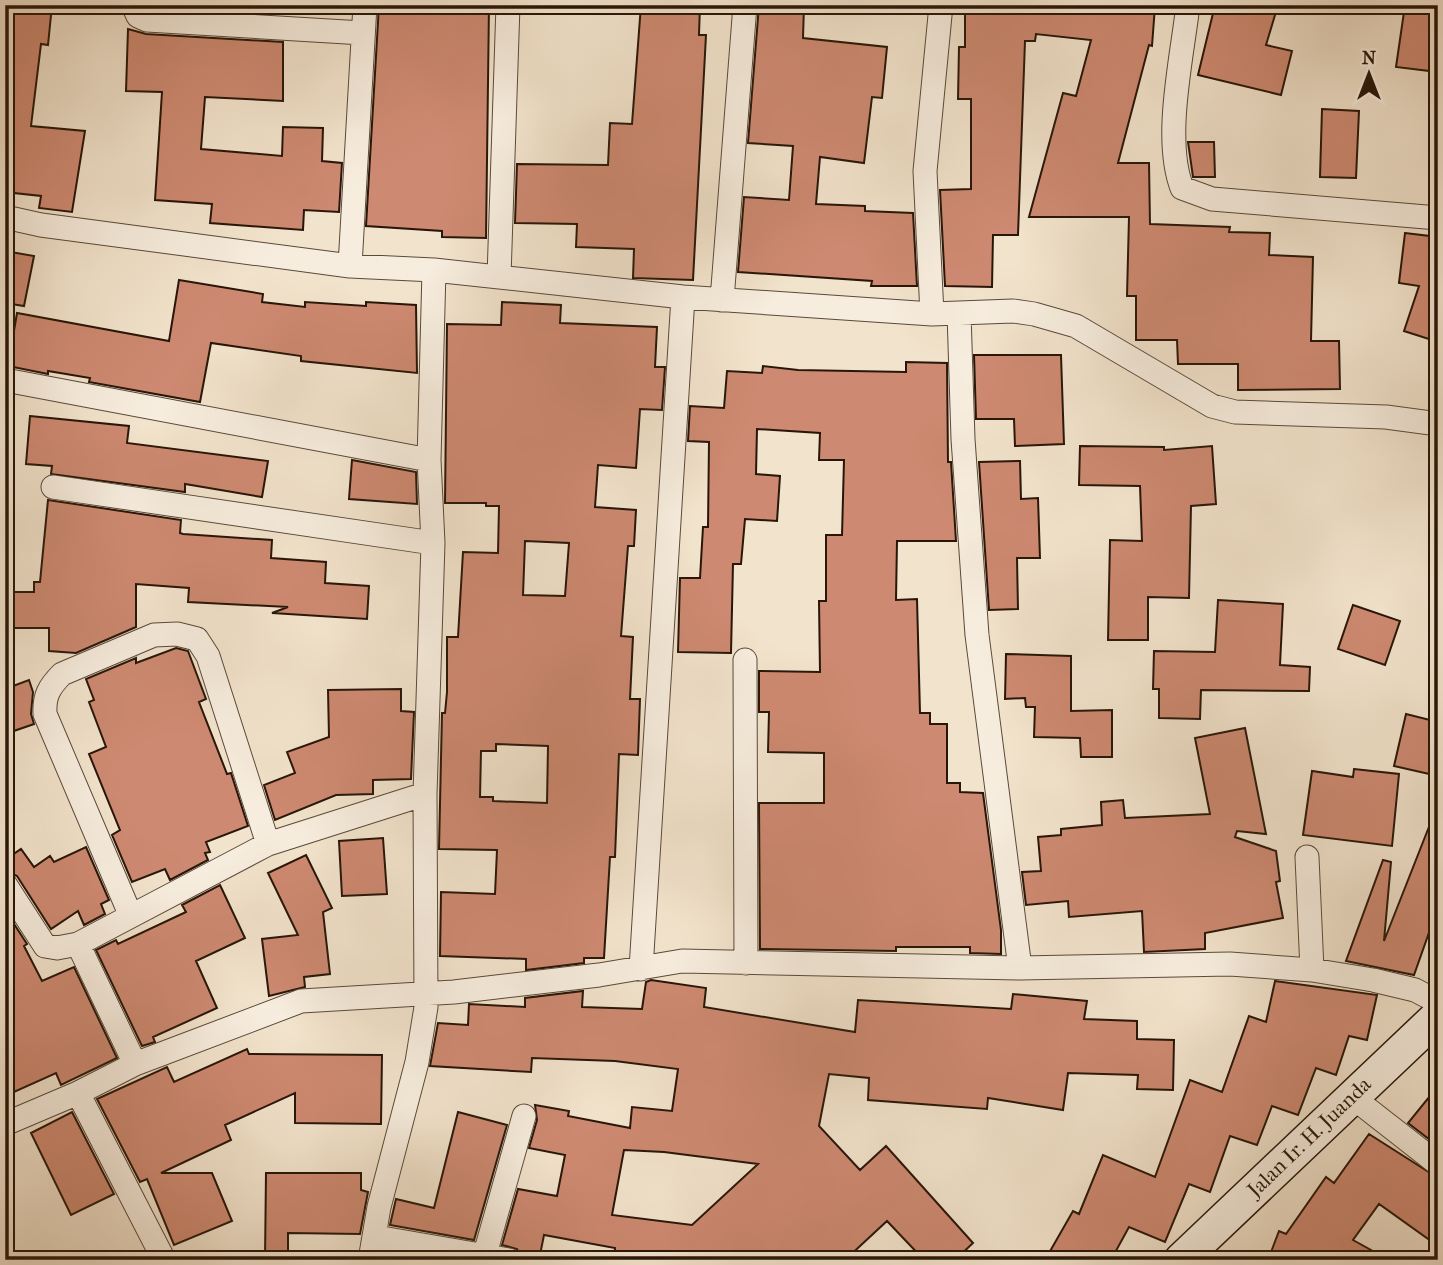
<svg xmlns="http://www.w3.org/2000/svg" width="1443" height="1265" font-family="'IM FELL French Canon',serif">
<rect width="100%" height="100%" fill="#f2e3cc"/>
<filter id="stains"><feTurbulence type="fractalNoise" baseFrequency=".00286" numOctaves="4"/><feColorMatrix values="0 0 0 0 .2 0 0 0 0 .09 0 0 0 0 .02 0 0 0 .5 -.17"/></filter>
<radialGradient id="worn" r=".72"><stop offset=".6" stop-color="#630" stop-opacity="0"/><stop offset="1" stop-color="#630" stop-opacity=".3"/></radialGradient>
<path fill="#cd8971" stroke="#281609" stroke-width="2" fill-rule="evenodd" d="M 5,5 L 52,5 L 48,45 L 41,44 L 31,126 L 85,131 L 72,212 L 39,208 L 41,196 L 5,192 Z
M 237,5 L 271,5 L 271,13 L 236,11 Z
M 379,5 L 489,5 L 486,238 L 442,237 L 442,231 L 366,226 Z
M 641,5 L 700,5 L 699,35 L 706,35 L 693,280 L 633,278 L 634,249 L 576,247 L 577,224 L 515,223 L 517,164 L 608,165 L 610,123 L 632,124 Z
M 759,5 L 804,5 L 803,38 L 887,47 L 882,98 L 872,97 L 864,163 L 820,157 L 816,204 L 865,206 L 865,211 L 913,213 L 917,286 L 871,286 L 872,281 L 738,272 L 744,197 L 789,200 L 793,146 L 748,143 Z
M 965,5 L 1155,6 L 1152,46 L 1149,45 L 1118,163 L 1149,163 L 1150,224 L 1230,227 L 1229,232 L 1270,233 L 1269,255 L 1313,257 L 1311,341 L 1339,341 L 1340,389 L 1238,390 L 1238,364 L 1178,364 L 1177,340 L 1136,340 L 1136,296 L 1127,296 L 1129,217 L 1029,217 L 1063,93 L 1076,96 L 1091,40 L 1036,34 L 1035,41 L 1025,41 L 1018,235 L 993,235 L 992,287 L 945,286 L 940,190 L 971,189 L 971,99 L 958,99 L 959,47 L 965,47 Z
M 1215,5 L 1278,5 L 1266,45 L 1292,51 L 1281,95 L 1198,75 Z
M 1405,5 L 1438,5 L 1438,72 L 1396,67 Z
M 128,29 L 146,34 L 283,42 L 283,101 L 205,97 L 201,149 L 282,156 L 283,127 L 323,128 L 322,161 L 342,163 L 339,212 L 304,210 L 303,230 L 210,223 L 212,204 L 155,200 L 162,92 L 126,91 Z
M 1322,109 L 1359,111 L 1356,178 L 1320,177 Z
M 1188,142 L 1214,142 L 1215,177 L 1193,177 Z
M 1405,233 L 1438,237 L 1438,342 L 1404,331 L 1419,286 L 1399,283 Z
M 5,251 L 34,256 L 24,306 L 5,303 Z
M 179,280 L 263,294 L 262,302 L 305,307 L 305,302 L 366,306 L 366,302 L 416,305 L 417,373 L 301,361 L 301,356 L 211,343 L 200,402 L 89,382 L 90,378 L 48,371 L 48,374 L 8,366 L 17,313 L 169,341 Z
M 502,302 L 561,305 L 560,323 L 657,327 L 655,367 L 665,367 L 662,410 L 640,409 L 636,468 L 598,465 L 595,507 L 636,510 L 634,546 L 628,546 L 621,636 L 633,637 L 630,699 L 640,699 L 638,755 L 619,754 L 615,857 L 610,857 L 604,958 L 584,958 L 584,963 L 526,970 L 526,959 L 440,956 L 441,892 L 495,894 L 497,850 L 439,849 L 442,713 L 445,713 L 447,692 L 447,637 L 458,637 L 463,552 L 498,553 L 499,506 L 486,506 L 486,503 L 445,503 L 447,324 L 501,325 ZM 525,541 L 569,543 L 565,596 L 523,595 ZM 496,744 L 548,746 L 547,803 L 493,801 L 493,797 L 480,797 L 481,751 L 496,751 Z
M 974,355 L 1061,355 L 1064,444 L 1015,446 L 1014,419 L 976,419 Z
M 906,362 L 947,363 L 948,462 L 951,462 L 956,541 L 897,541 L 896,600 L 917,599 L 920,713 L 930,713 L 930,724 L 947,724 L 947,783 L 960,783 L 960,792 L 983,793 L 1001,930 L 1001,954 L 970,953 L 970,947 L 896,947 L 896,951 L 760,949 L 759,803 L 824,803 L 824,753 L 768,752 L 769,712 L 759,712 L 759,671 L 820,672 L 819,601 L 826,601 L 826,535 L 842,535 L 844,460 L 819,460 L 820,433 L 757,429 L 756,474 L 780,476 L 777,521 L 745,519 L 741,564 L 733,564 L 731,653 L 678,652 L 680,578 L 700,578 L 703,527 L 708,527 L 709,442 L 688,441 L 690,406 L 724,408 L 727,371 L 762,373 L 763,366 L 798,370 L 906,372 Z
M 30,416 L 129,426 L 127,443 L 268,461 L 262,497 L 185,484 L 185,492 L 51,474 L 52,466 L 26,464 Z
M 1080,446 L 1164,447 L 1164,450 L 1212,446 L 1216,504 L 1191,506 L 1189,598 L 1148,597 L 1148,640 L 1108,640 L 1110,540 L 1142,541 L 1140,486 L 1079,485 Z
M 352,460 L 416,472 L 417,504 L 349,499 Z
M 1020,461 L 1021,499 L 1038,498 L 1040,558 L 1017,558 L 1018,609 L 989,610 L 979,462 Z
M 48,500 L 181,520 L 180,533 L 183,534 L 272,540 L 271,558 L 326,562 L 325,583 L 369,586 L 367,619 L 272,613 L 288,607 L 188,602 L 189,588 L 136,584 L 136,627 L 76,653 L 49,651 L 49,628 L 5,628 L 5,601 L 9,601 L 9,592 L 34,592 L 34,582 L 40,582 Z
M 1218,600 L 1283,604 L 1280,665 L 1310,667 L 1309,691 L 1201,690 L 1200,719 L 1159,718 L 1159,689 L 1153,689 L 1154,651 L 1215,652 Z
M 1353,605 L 1400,621 L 1385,665 L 1338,649 Z
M 176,648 L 188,651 L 206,699 L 199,702 L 227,774 L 231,773 L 248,826 L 206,842 L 210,852 L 205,853 L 208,860 L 170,880 L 165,869 L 132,882 L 112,835 L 120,830 L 89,754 L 106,747 L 89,702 L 94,700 L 86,679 L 136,658 L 136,663 Z
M 1006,654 L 1071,656 L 1071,711 L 1112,710 L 1112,757 L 1081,757 L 1080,738 L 1034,737 L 1035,707 L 1026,707 L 1025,698 L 1005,699 Z
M 29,680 L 33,692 L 31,714 L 34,724 L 5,734 L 5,689 Z
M 401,689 L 401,711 L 414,712 L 411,779 L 373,780 L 373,794 L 336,795 L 275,820 L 264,785 L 295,773 L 287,752 L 329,737 L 328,690 Z
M 1406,714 L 1438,722 L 1438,776 L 1394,766 Z
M 1245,728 L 1266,834 L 1237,831 L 1235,837 L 1276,851 L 1280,881 L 1276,882 L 1283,918 L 1205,933 L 1205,949 L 1144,952 L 1142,911 L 1069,917 L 1068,901 L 1026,905 L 1022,872 L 1041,871 L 1038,837 L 1061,835 L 1061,829 L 1102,825 L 1101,802 L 1123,800 L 1125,818 L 1210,814 L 1195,738 Z
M 1354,769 L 1399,774 L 1392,846 L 1303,835 L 1312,771 L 1353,777 Z
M 1436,809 L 1438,907 L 1414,975 L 1346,961 L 1383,860 L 1391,862 L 1384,941 Z
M 383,838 L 387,894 L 342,896 L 339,841 Z
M 86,847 L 109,900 L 101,904 L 105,914 L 84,925 L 78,911 L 51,929 L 17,876 L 5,870 L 5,860 L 21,849 L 34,867 L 50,856 L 54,862 Z
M 306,855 L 332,908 L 323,912 L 330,974 L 304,977 L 305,987 L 269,996 L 262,939 L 298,935 L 268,873 Z
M 220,885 L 245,938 L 196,961 L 217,1008 L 153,1037 L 155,1042 L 142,1046 L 96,950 L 116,940 L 118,944 L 186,912 L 182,905 Z
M 5,910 L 27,944 L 24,946 L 42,981 L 74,967 L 117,1058 L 61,1085 L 56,1073 L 14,1092 L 11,1086 L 5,1089 Z
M 651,980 L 706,988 L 704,1007 L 855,1032 L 858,1000 L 1011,1009 L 1013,994 L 1087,1001 L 1084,1019 L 1137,1021 L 1137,1039 L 1174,1040 L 1173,1090 L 1137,1089 L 1138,1075 L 1068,1073 L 1063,1110 L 988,1098 L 987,1109 L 868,1100 L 869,1078 L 829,1074 L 819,1126 L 860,1170 L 886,1146 L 973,1243 L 955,1260 L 924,1260 L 887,1221 L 845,1260 L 614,1260 L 615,1248 L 544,1235 L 539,1260 L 523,1259 L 517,1249 L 502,1245 L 518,1189 L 557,1196 L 565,1155 L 529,1148 L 537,1120 L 535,1105 L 569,1111 L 568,1116 L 630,1128 L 632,1107 L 672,1111 L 678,1069 L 615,1061 L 532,1058 L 531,1072 L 430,1066 L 438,1023 L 468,1025 L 469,1004 L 525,1007 L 525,998 L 583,991 L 582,1007 L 642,1009 L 646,982 ZM 624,1150 L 664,1152 L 758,1164 L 692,1225 L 612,1215 Z
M 1275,981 L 1377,995 L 1367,1040 L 1349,1036 L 1336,1075 L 1316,1068 L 1298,1115 L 1272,1106 L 1257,1145 L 1230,1136 L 1210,1192 L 1189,1184 L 1165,1242 L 1129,1227 L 1111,1260 L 1045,1260 L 1073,1211 L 1079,1214 L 1103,1155 L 1155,1177 L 1190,1080 L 1222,1092 L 1249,1016 L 1266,1022 Z
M 247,1049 L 249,1054 L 382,1055 L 381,1124 L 295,1123 L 295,1093 L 225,1125 L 231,1140 L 161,1173 L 212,1173 L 232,1221 L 174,1245 L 147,1179 L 140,1182 L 97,1099 L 167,1067 L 174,1082 Z
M 1438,1086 L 1438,1146 L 1408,1123 Z
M 72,1112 L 114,1194 L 71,1215 L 31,1133 Z
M 458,1112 L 507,1125 L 474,1240 L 390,1225 L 396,1199 L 434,1208 Z
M 1369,1134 L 1438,1178 L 1438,1246 L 1379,1204 L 1353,1240 L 1389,1260 L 1268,1260 L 1279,1231 L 1286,1234 L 1326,1177 L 1334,1183 Z
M 266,1173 L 361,1173 L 361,1190 L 368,1192 L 360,1234 L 288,1233 L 288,1260 L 265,1260 Z"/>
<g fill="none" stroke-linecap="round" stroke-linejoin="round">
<g stroke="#5a493a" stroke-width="25">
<path id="minor" d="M 133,5 L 138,16 L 147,20 L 363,33
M 1188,5 C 1182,58 1163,139 1182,188 L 1212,199 L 1438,218
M 5,217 L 41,225 L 350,266 L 434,270 L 683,297 L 932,314 L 1013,311 L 1034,314 L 1076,326 L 1212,406 L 1235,412 L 1386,417 L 1438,424
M 350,266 L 365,5
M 499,277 L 508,5
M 722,300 L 745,5
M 959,313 L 963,439 L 977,635 L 1020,968
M 932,314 L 925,171 L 941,5
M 5,380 L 429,460
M 53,487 L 433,543
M 745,660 L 746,963
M 1307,857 L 1312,970
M 5,884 L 45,946 L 57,948 L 78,944 L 268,844 L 425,794
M 130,914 L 45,714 C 44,696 49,687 62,674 L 154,635 L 177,634 L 197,639 L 208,656 L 268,844
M 78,944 L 135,1064
M 641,969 L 683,297
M 78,1093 L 164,1260
M 1351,1096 L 1438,1164
M 5,1124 L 78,1093 L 135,1064 L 301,1001 L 454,992 L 599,975 L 682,961 L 1020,968 L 1230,964 L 1312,970 L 1373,980 L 1415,990 L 1438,1002
M 376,1237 L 509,1260
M 485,1254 L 524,1116
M 370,1260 L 379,1207 L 417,1062 L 426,1007 L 425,794 L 433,543 L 429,460 L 434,270"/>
</g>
<g stroke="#281609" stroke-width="36">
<path id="secondary" d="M 1181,1260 L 1438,1016"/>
</g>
<use href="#minor" stroke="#f7edde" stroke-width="23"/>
<use href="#secondary" stroke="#f7edde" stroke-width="33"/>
</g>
<g text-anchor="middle" stroke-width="7" stroke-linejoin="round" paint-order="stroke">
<g font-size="21" fill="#281609" stroke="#f7edde">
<text transform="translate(1309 1137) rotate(-44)" y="7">Jalan Ir. H. Juanda</text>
</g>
</g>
<rect width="1443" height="1265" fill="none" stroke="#f2e3cc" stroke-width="28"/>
<rect x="7" y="7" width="1429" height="1251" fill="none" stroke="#281609" stroke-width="3.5"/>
<rect x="14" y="14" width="1415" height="1237" fill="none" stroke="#281609" stroke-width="2"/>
<g transform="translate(1369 74)" stroke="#f7edde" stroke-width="5" paint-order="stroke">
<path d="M0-5L12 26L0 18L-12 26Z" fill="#281609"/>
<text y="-10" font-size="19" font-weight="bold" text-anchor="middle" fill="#281609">N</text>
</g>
<rect width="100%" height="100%" filter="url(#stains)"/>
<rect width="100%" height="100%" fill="url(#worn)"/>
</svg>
